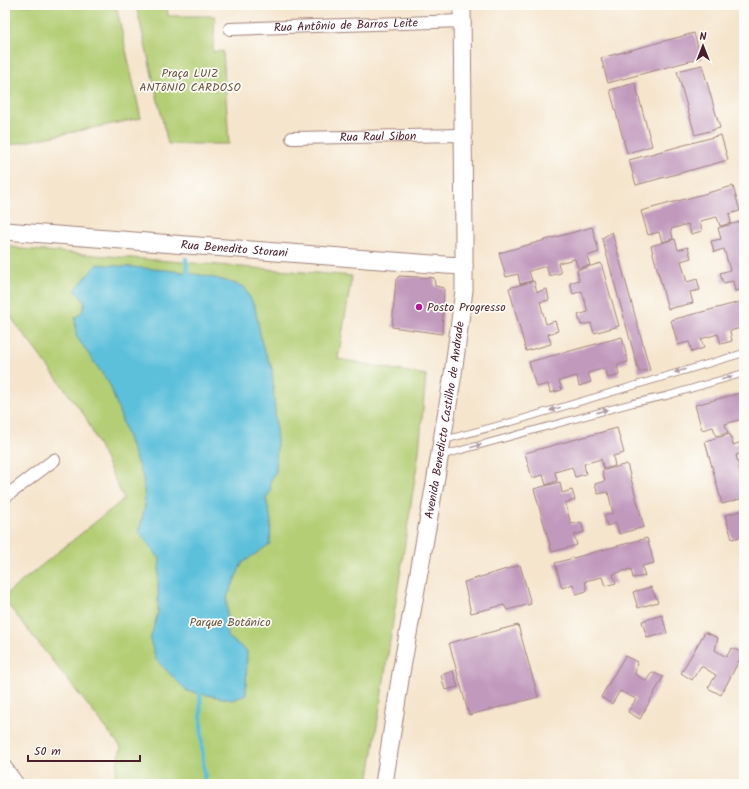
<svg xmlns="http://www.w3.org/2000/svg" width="749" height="789" font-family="Kalam,sans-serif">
<rect width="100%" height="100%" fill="#fdfcf7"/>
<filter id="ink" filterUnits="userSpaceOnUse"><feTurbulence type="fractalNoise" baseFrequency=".025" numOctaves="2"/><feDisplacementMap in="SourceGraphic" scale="8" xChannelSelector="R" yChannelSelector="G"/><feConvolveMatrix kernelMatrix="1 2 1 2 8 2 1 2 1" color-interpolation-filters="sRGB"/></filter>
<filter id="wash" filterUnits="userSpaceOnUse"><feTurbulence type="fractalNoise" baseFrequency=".012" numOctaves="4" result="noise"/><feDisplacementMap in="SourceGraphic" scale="16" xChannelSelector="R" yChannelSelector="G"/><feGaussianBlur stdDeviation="0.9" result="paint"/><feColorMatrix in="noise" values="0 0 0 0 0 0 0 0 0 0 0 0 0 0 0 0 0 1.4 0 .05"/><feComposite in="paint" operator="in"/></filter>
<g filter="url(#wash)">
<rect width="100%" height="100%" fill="#f5e5cd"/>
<path fill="#b3ce74" stroke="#7e7650" d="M 5,5 L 116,5 L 141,118 L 5,146 Z
M 136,5 L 167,5 L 168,16 L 215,16 L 213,52 L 223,51 L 229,144 L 168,144 Z
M 5,245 L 22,249 L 352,276 L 338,359 L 426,375 L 419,452 L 368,784 L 113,784 L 121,747 L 5,601 L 5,595 L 124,499 L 85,416 L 10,316 L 9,318 L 5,312 Z"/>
<path fill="#5dc0db" stroke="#547083" d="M 97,264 C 145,269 198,269 244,287 L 255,307 L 262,344 L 272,368 L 277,442 L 276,471 L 270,482 L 271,491 L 266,498 L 271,520 L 270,544 L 242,563 L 227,598 L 227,636 L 247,651 L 246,695 L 233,700 L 187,691 L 156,660 L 150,640 L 158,612 L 158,580 L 160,559 L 139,532 L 145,505 L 143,478 L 129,441 L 110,385 L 76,336 L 75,318 L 82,312 L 85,302 L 75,290 Z"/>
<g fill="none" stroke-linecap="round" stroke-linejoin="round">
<path stroke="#5dc0db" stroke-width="4.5" d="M 186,259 L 188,279
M 200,688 L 202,749 L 205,784"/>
</g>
<g id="blocks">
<path fill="#c199bd" d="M 694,33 L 701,58 L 608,83 L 601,58 Z
M 702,65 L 720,128 L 695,135 L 677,71 Z
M 635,83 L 652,146 L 627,153 L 610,90 Z
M 721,135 L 728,160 L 636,185 L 629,160 Z
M 733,186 L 740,211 L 729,214 L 731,223 L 720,226 L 717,217 L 700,221 L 702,231 L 691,234 L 688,224 L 671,229 L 673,239 L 662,242 L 659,232 L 648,235 L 641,211 Z
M 743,221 L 744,289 L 735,291 L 733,281 L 723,283 L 720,273 L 730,270 L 724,249 L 714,252 L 711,241 L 721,239 L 718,228 Z
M 592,227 L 599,252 L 587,256 L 590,265 L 578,268 L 575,259 L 558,263 L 561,273 L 549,276 L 546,266 L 529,271 L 532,281 L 520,284 L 518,274 L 506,277 L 499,253 Z
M 612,232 L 650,370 L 639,372 L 602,238 Z
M 675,239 L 678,250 L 688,247 L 691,258 L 681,261 L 687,282 L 697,279 L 700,290 L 690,292 L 693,303 L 668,309 L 651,246 Z
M 601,263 L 619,326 L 594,333 L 591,323 L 581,325 L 578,315 L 588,312 L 582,291 L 573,294 L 570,283 L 579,280 L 577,270 Z
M 399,276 L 434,278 L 435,286 L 444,288 L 442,334 L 392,327 L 396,280 Z
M 534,281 L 537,292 L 547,289 L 549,300 L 540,302 L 546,324 L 555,321 L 558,331 L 548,334 L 551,344 L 526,351 L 509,288 Z
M 744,301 L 744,327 L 730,331 L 732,341 L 721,344 L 718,334 L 701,339 L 704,348 L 692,352 L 689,342 L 678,345 L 671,320 Z
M 622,337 L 628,362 L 617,365 L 619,375 L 608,378 L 605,368 L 588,373 L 591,382 L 579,386 L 577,376 L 559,381 L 562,390 L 550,393 L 548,384 L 536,387 L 529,362 Z
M 744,392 L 744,423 L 742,419 L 725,424 L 728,433 L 716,436 L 713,427 L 702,430 L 695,405 Z
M 617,428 L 624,453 L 613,456 L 615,466 L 604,469 L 601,459 L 584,464 L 586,474 L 575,477 L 572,467 L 555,472 L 557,481 L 546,485 L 543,475 L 532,478 L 525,453 Z
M 730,434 L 733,445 L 742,442 L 744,448 L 744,453 L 736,455 L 741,476 L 744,475 L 744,498 L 722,504 L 705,441 Z
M 627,464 L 644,527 L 619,534 L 616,523 L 607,526 L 604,515 L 613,513 L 608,492 L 598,494 L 595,484 L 605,481 L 602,471 Z
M 560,482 L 562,493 L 572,490 L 575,500 L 565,503 L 571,524 L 581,522 L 584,532 L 574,535 L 577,545 L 552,552 L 534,489 Z
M 744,510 L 744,536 L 732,539 L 725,515 Z
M 647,538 L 654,563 L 642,566 L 645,576 L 633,578 L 631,569 L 613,574 L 616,583 L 605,586 L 602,577 L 585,581 L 587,591 L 576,594 L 573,584 L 562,588 L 555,563 Z
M 520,565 L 531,604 L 507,610 L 504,605 L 471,613 L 464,582 Z
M 651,587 L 658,602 L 638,608 L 633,592 Z
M 662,615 L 667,633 L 647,638 L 642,621 Z
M 518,625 L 538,697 L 469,715 L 449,643 Z
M 705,632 L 718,638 L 715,650 L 726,657 L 732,648 L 743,653 L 721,695 L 708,688 L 716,675 L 701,666 L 692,680 L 681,673 Z
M 625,656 L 637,662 L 635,674 L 646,681 L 652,672 L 663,677 L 640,719 L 628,712 L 636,699 L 620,691 L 612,704 L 601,697 Z
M 453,671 L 458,687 L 445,690 L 441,675 Z"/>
</g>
</g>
<g filter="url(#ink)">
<use href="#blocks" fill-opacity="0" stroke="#a0827c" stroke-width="1"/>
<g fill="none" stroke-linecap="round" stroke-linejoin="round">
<g stroke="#a0827c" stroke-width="8">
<path id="service" d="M 444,440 L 515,421 L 744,353
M 440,456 L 633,403 L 666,396 L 744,373"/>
</g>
<g stroke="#a0827c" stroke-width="14">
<g id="minor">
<path id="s1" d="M 230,29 L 462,21"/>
<path id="s2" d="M 292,138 L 464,135"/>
<path d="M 5,497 L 54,460"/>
<path d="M 5,766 L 18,784"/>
</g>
</g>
<g stroke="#a0827c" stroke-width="19">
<g id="secondary">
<path id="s3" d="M 5,231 L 445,265 L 464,266"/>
<path id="s4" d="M 384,784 L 401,673 L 435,483 L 453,374 L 464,290 L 464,239 L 462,5"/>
</g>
</g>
<use href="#service" stroke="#fff" stroke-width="6"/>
<use href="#minor" stroke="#fff" stroke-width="12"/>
<use href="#secondary" stroke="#fff" stroke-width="17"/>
</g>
<defs><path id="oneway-solid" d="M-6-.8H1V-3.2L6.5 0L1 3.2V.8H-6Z"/></defs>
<g fill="#ae9aa0">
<use href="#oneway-solid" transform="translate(680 371) rotate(164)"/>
<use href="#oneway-solid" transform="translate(727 378) rotate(-16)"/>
<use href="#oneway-solid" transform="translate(555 409) rotate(163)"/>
<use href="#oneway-solid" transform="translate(602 411) rotate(-16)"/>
<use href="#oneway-solid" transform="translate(476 446) rotate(-16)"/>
</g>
</g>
<circle fill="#b5179e" stroke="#fdfcf7" stroke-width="1.5" cx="419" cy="307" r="4"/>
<g text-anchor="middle" stroke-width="3.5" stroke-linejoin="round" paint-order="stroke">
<g font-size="12" fill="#4a1f2b" stroke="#fdfcf7">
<text dy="4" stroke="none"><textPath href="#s1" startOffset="116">Rua Antônio de Barros Leite</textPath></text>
<text dy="4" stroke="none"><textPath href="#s2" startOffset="86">Rua Raul Sibon</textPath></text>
<text dy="4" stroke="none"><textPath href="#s3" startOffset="230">Rua Benedito Storani</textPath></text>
<text dy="4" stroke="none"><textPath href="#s4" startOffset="369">Avenida Benedicto Castilho de Andrade</textPath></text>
</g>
<g font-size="12" fill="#6a5441" stroke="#fdfcf7">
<text x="190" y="77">Praça LUIZ<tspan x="190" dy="14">ANTôNIO CARDOSO</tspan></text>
<text x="230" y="626">Parque Botânico</text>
</g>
<g font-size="12" fill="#4a1f2b" stroke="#fdfcf7" text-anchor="start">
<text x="427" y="311">Posto Progresso</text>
</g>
</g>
<rect width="749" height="789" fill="none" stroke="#fdfcf7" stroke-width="20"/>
<g transform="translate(703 46)" stroke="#fdfcf7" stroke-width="3" paint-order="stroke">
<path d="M0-3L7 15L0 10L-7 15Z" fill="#4a1f2b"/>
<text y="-6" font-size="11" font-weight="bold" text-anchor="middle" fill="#4a1f2b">N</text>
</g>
<path d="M28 755v6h112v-6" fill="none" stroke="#4a1f2b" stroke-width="2"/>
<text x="34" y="755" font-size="12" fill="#4a1f2b" stroke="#fdfcf7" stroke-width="3" paint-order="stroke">50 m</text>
</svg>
